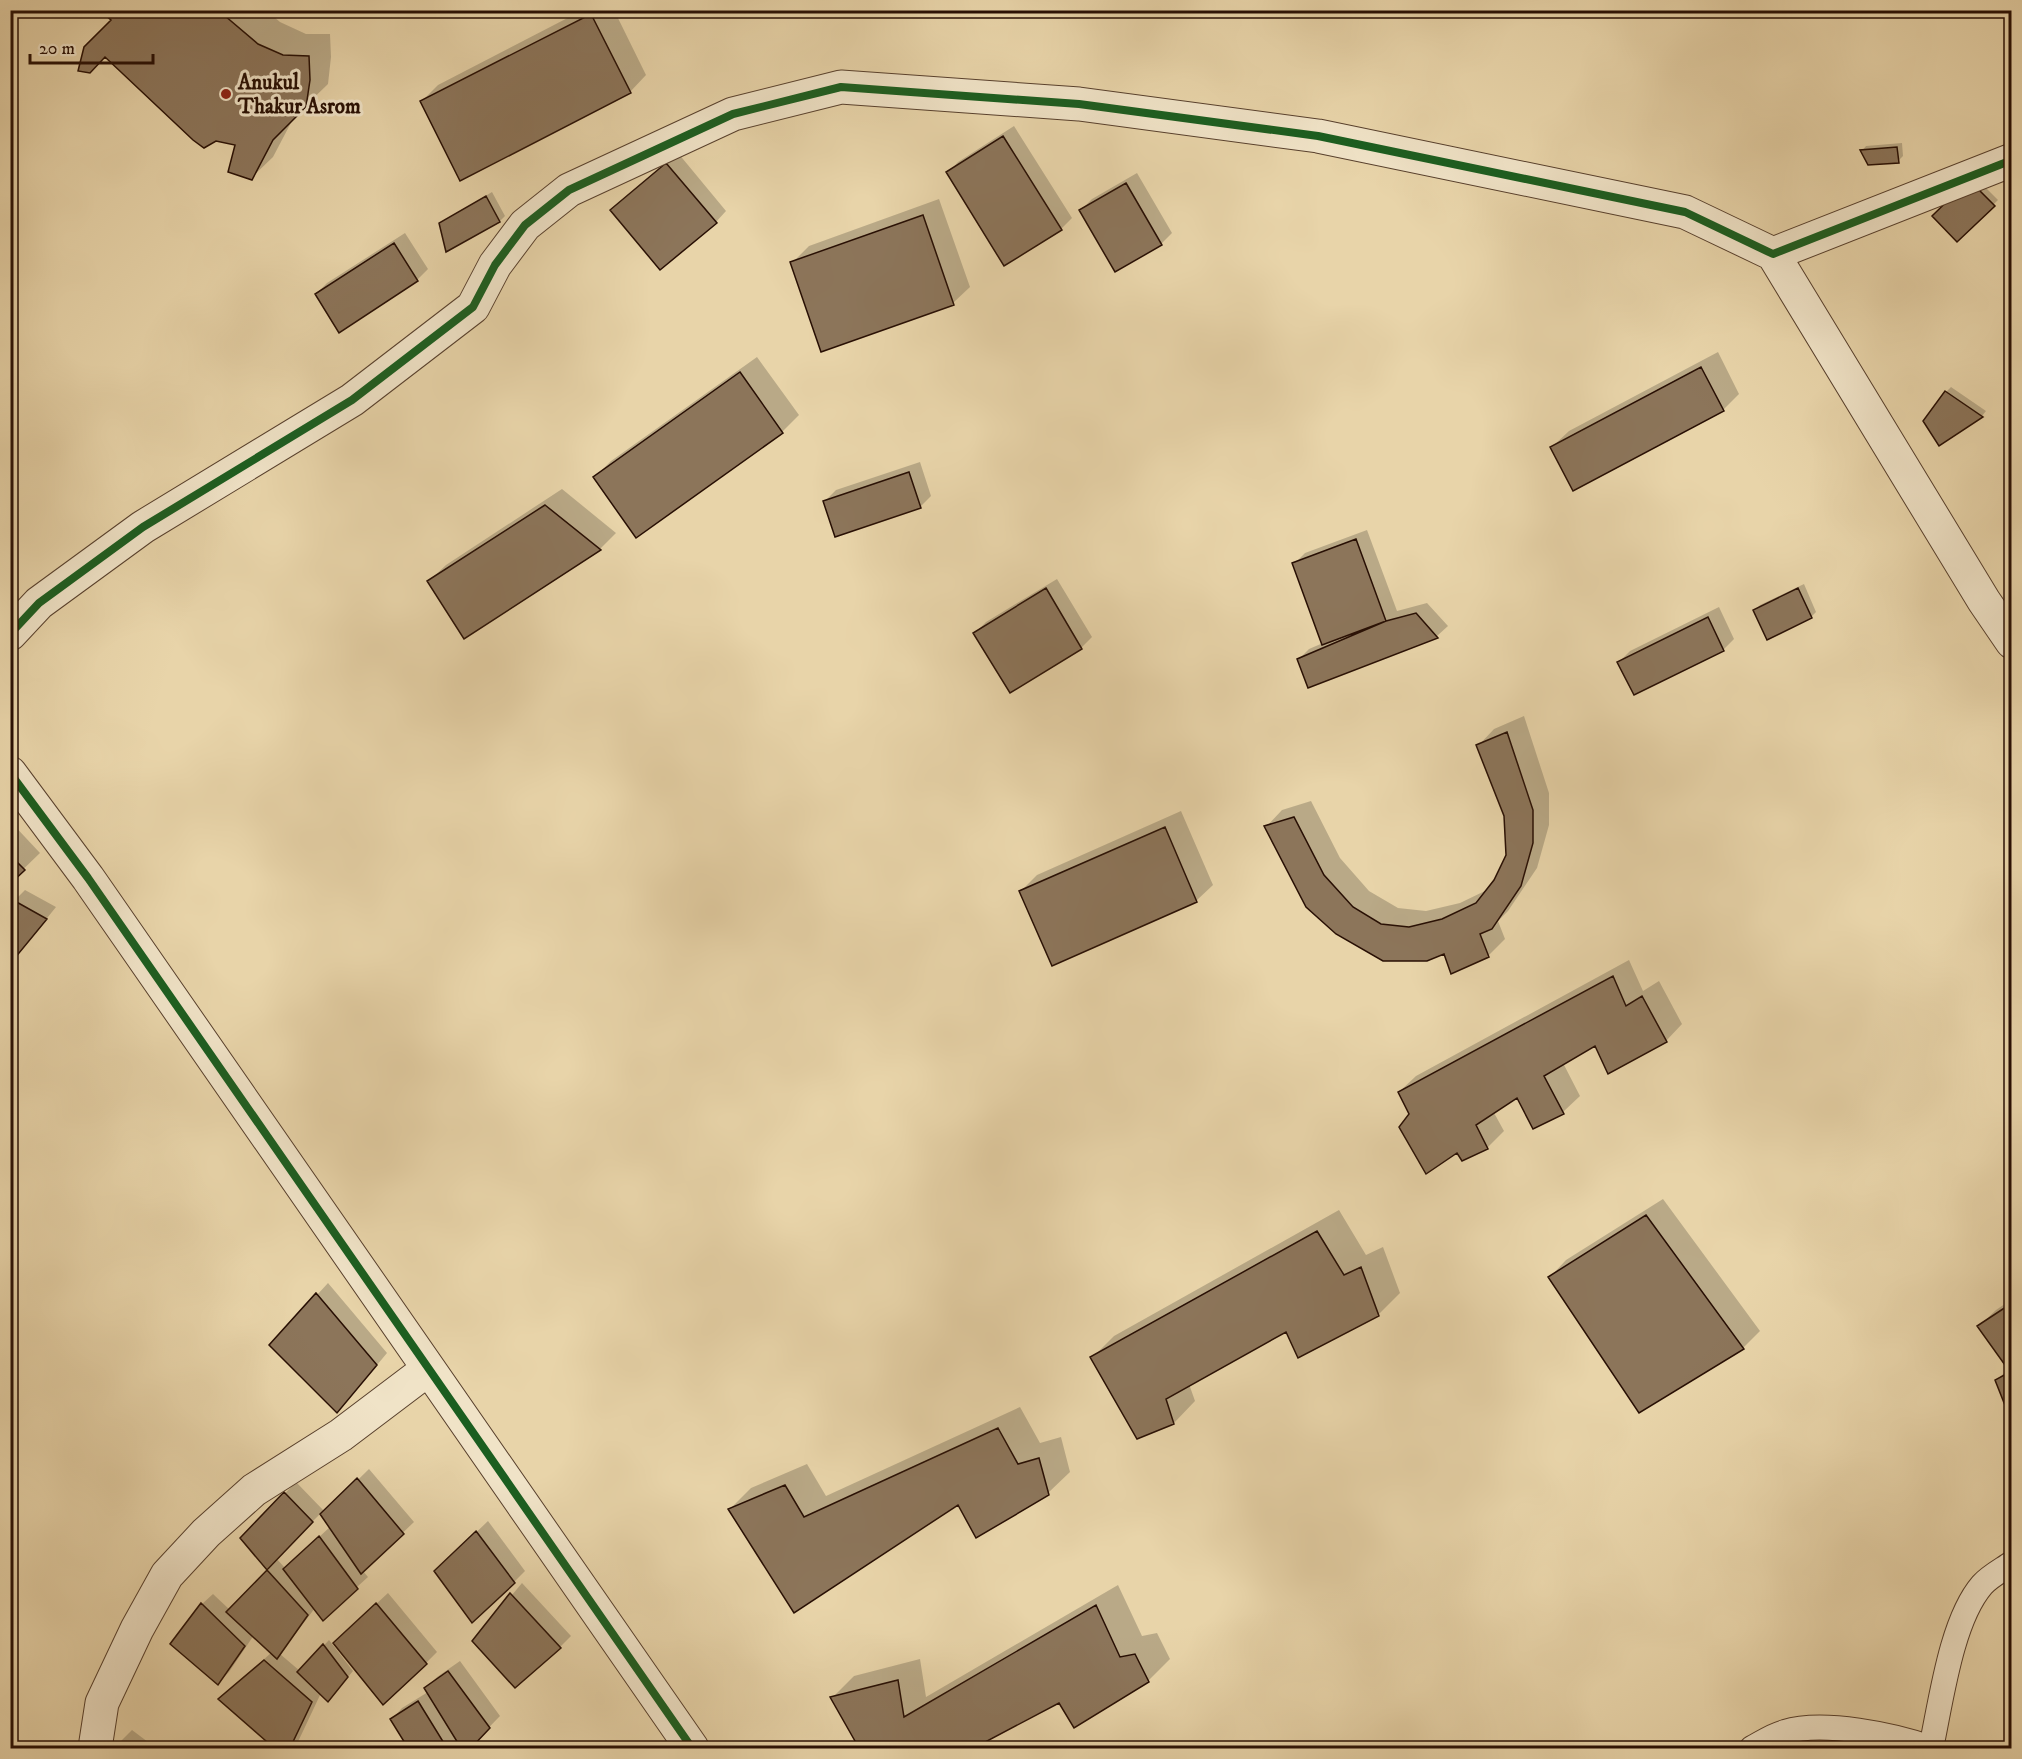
<svg xmlns="http://www.w3.org/2000/svg" width="2022" height="1759" font-family="'IM FELL DW Pica',serif">
<rect width="100%" height="100%" fill="#e8d4a9"/>
<filter id="stains"><feTurbulence type="fractalNoise" baseFrequency=".00333" numOctaves="4"/><feColorMatrix values="0 0 0 0 .2 0 0 0 0 .09 0 0 0 0 .02 0 0 0 .5 -.17"/></filter>
<radialGradient id="worn" r=".72"><stop offset=".6" stop-color="#630" stop-opacity="0"/><stop offset="1" stop-color="#630" stop-opacity=".3"/></radialGradient>
<path fill="#0003" fill-rule="evenodd" d="M 101,10 L 266,10 L 280,22 L 306,34 L 330,34 L 331,57 L 328,84 L 294,117 L 273,157 L 251,178 L 237,144 Z
M 583,10 L 614,10 L 646,75 L 630,92 L 421,102 L 438,85 Z
M 1014,126 L 1072,218 L 1061,229 L 948,173 L 958,162 Z
M 1902,143 L 1903,156 L 1898,161 L 1862,151 L 1866,146 Z
M 678,153 L 726,211 L 716,222 L 623,200 Z
M 1137,173 L 1172,233 L 1161,244 L 1081,210 L 1092,199 Z
M 1975,177 L 1998,200 L 1957,240 Z
M 492,192 L 505,216 L 500,221 L 440,223 Z
M 939,199 L 970,287 L 953,303 L 792,263 L 809,246 Z
M 405,233 L 428,269 L 417,280 L 316,294 L 327,283 Z
M 1718,352 L 1739,394 L 1723,410 L 1552,447 L 1569,431 Z
M 757,357 L 799,415 L 782,432 L 636,536 L 595,477 L 611,461 Z
M 1951,387 L 1986,411 L 1982,416 L 1946,392 Z
M 920,462 L 931,496 L 920,507 L 825,501 L 836,490 Z
M 562,489 L 616,533 L 600,549 L 465,637 L 429,581 L 446,565 Z
M 1367,530 L 1397,611 L 1427,603 L 1448,626 L 1437,636 L 1309,686 L 1298,660 L 1309,649 L 1323,643 L 1294,564 L 1305,553 Z
M 1057,579 L 1092,637 L 1081,648 L 975,633 L 986,622 Z
M 1804,584 L 1816,612 L 1811,617 L 1755,610 L 1760,605 Z
M 1719,607 L 1734,639 L 1723,650 L 1635,693 L 1619,662 L 1630,651 Z
M 1524,716 L 1549,793 L 1549,825 L 1537,868 L 1508,911 L 1498,921 L 1505,939 L 1488,956 L 1445,952 L 1384,960 L 1266,827 L 1282,810 L 1311,801 L 1340,858 L 1369,891 L 1398,908 L 1426,911 L 1460,903 L 1489,889 L 1508,855 L 1506,816 L 1478,746 L 1494,729 Z
M 1181,811 L 1213,885 L 1196,901 L 1021,891 L 1037,875 Z
M 10,821 L 40,853 L 10,882 Z
M 25,890 L 56,907 L 10,964 L 10,905 Z
M 1629,960 L 1643,991 L 1659,981 L 1682,1024 L 1666,1041 L 1596,1044 L 1563,1063 L 1580,1096 L 1563,1112 L 1534,1127 L 1518,1096 L 1493,1111 L 1504,1131 L 1487,1148 L 1458,1150 L 1411,1115 L 1399,1092 L 1416,1076 Z
M 1663,1199 L 1760,1331 L 1743,1348 L 1640,1411 L 1550,1277 L 1566,1260 Z
M 1339,1210 L 1366,1255 L 1383,1247 L 1400,1293 L 1379,1314 L 1299,1356 L 1287,1330 L 1189,1384 L 1195,1401 L 1174,1423 L 1092,1358 L 1114,1336 Z
M 328,1283 L 387,1353 L 348,1400 L 271,1345 Z
M 2012,1299 L 2012,1415 L 1997,1380 L 2009,1368 L 1979,1326 L 1996,1310 Z
M 1020,1407 L 1040,1443 L 1061,1437 L 1070,1472 L 1048,1493 L 958,1503 L 794,1611 L 730,1509 L 751,1488 L 807,1464 L 826,1496 Z
M 369,1469 L 414,1522 L 363,1571 L 368,1577 L 357,1587 L 315,1608 L 280,1654 L 300,1671 L 329,1640 L 353,1671 L 333,1695 L 321,1693 L 296,1746 L 294,1748 L 276,1748 L 220,1699 L 272,1652 L 254,1635 L 229,1672 L 218,1683 L 202,1604 L 213,1594 L 230,1610 L 269,1570 L 242,1538 L 296,1482 L 325,1512 ZM 321,1513 L 330,1527 L 285,1568 L 276,1558 Z
M 488,1521 L 525,1571 L 514,1582 L 436,1571 Z
M 522,1583 L 571,1636 L 560,1647 L 474,1640 Z
M 1118,1585 L 1142,1636 L 1157,1633 L 1170,1659 L 1148,1681 L 1060,1702 L 971,1748 L 861,1748 L 832,1698 L 854,1676 L 920,1659 L 926,1697 Z
M 388,1593 L 437,1652 L 426,1663 L 346,1632 Z
M 460,1661 L 500,1716 L 469,1748 L 410,1748 L 392,1719 L 402,1708 L 428,1692 L 426,1688 L 437,1677 Z
M 132,1730 L 156,1748 L 114,1748 Z"/>
<path fill="#8c755a" stroke="#280f04" stroke-width="1.5" d="M 218,10 L 258,44 L 283,55 L 309,56 L 310,80 L 306,107 L 273,140 L 252,180 L 228,172 L 235,145 L 216,141 L 204,148 L 193,140 L 105,57 L 90,73 L 78,71 L 84,47 L 111,20 L 99,10 Z
M 591,14 L 631,93 L 460,181 L 420,101 Z
M 1003,136 L 1062,230 L 1004,266 L 946,172 Z
M 1897,147 L 1899,163 L 1868,165 L 1860,150 Z
M 666,163 L 717,223 L 660,270 L 610,210 Z
M 1969,180 L 1995,206 L 1957,242 L 1932,216 Z
M 1126,183 L 1162,245 L 1115,272 L 1079,210 Z
M 486,196 L 500,222 L 446,252 L 439,223 Z
M 923,215 L 954,305 L 821,352 L 790,262 Z
M 394,243 L 418,281 L 339,333 L 315,294 Z
M 1701,367 L 1724,411 L 1573,491 L 1550,447 Z
M 740,372 L 783,433 L 636,538 L 593,477 Z
M 1945,391 L 1983,417 L 1939,446 L 1923,421 Z
M 909,472 L 921,508 L 835,537 L 823,501 Z
M 545,505 L 601,550 L 464,639 L 427,581 Z
M 1356,539 L 1386,621 L 1322,645 L 1292,563 Z
M 1046,588 L 1082,649 L 1010,693 L 973,633 Z
M 1798,588 L 1812,618 L 1767,640 L 1753,610 Z
M 1416,613 L 1438,638 L 1308,688 L 1297,659 L 1386,621 Z
M 1708,617 L 1724,651 L 1634,695 L 1617,662 Z
M 1507,732 L 1533,810 L 1533,843 L 1521,886 L 1492,929 L 1480,934 L 1489,957 L 1451,974 L 1444,954 L 1427,961 L 1383,961 L 1336,934 L 1306,907 L 1264,826 L 1294,817 L 1324,875 L 1353,907 L 1381,924 L 1409,927 L 1442,919 L 1476,903 L 1494,880 L 1506,855 L 1504,816 L 1476,745 Z
M 1165,827 L 1197,902 L 1052,966 L 1019,891 Z
M 10,855 L 25,870 L 10,884 Z
M 13,900 L 47,919 L 10,964 L 10,903 Z
M 1613,976 L 1626,1006 L 1642,996 L 1667,1042 L 1608,1074 L 1595,1046 L 1544,1076 L 1564,1114 L 1533,1129 L 1517,1098 L 1476,1125 L 1488,1149 L 1462,1161 L 1457,1153 L 1426,1174 L 1399,1127 L 1409,1114 L 1398,1092 Z
M 1646,1215 L 1744,1349 L 1639,1413 L 1548,1277 Z
M 1317,1231 L 1344,1275 L 1361,1267 L 1379,1316 L 1298,1358 L 1286,1332 L 1166,1399 L 1174,1424 L 1137,1439 L 1090,1357 Z
M 316,1293 L 377,1365 L 337,1413 L 269,1345 Z
M 2012,1303 L 2012,1417 L 2010,1418 L 1995,1380 L 2010,1372 L 1977,1326 Z
M 998,1428 L 1018,1464 L 1039,1458 L 1049,1495 L 976,1538 L 958,1505 L 794,1613 L 728,1509 L 785,1485 L 804,1517 Z
M 357,1478 L 404,1534 L 361,1574 L 320,1514 Z
M 284,1492 L 313,1522 L 267,1570 L 240,1538 Z
M 476,1531 L 515,1583 L 472,1623 L 434,1571 Z
M 319,1536 L 358,1589 L 323,1621 L 283,1569 Z
M 267,1570 L 308,1615 L 277,1659 L 226,1612 Z
M 510,1593 L 561,1648 L 515,1688 L 472,1641 Z
M 201,1603 L 245,1646 L 218,1685 L 170,1644 Z
M 376,1603 L 427,1664 L 383,1705 L 333,1643 Z
M 1096,1605 L 1120,1657 L 1135,1654 L 1149,1682 L 1074,1728 L 1059,1703 L 974,1748 L 859,1748 L 830,1697 L 898,1680 L 904,1717 Z
M 323,1644 L 348,1677 L 328,1702 L 297,1672 Z
M 264,1660 L 312,1702 L 290,1748 L 274,1748 L 218,1699 Z
M 448,1671 L 490,1728 L 471,1748 L 461,1748 L 424,1688 Z
M 418,1701 L 447,1748 L 408,1748 L 390,1719 Z"/>
<g fill="none" stroke-linecap="round" stroke-linejoin="round">
<g stroke="#58402d" stroke-width="26">
<path id="service" d="M 1752,1748 C 1763,1742 1773,1735 1785,1732 C 1823,1720 1894,1735 1931,1748
M 1931,1748 C 1941,1702 1951,1621 1982,1585 C 1990,1576 2002,1570 2012,1563"/>
</g>
<g stroke="#58402d" stroke-width="35">
<path id="minor" d="M 1773,254 L 1984,601 L 2012,642
M 10,634 L 39,603 L 143,527 L 352,400 L 473,307 L 495,265 L 525,225 L 569,190 L 733,114 L 841,87 L 1079,104 L 1318,136 L 1685,212 L 1773,254 L 2012,160
M 10,773 L 88,878 L 692,1748
M 95,1748 L 102,1703 L 137,1629 L 167,1575 L 206,1533 L 254,1490 L 341,1435 L 427,1370"/>
</g>
<use href="#service" stroke="#f0e3c7" stroke-width="24"/>
<use href="#minor" stroke="#f0e3c7" stroke-width="33"/>
<g stroke="#f0e3c7" stroke-width="11">
<path id="cycleway" d="M 10,634 L 39,603 L 143,527 L 352,400 L 473,307 L 495,265 L 525,225 L 569,190 L 733,114 L 841,87 L 1079,104 L 1318,136 L 1685,212 L 1773,254 L 2012,160
M 10,773 L 88,878 L 692,1748"/>
</g>
<use href="#cycleway" stroke="#1b5e20" stroke-width="8"/>
</g>
<circle fill="#8f2418" stroke="#f0e3c7" stroke-width="2" cx="226" cy="94" r="6"/>
<g text-anchor="middle" stroke-width="6" stroke-linejoin="round" paint-order="stroke">
<g font-size="21" font-weight="bold" fill="#280f04" stroke="#f0e3c7" text-anchor="start">
<text x="238" y="89">Anukul<tspan x="238" dy="24">Thakur Asrom</tspan></text>
</g>
</g>
<rect width="2022" height="1759" fill="none" stroke="#e8d4a9" stroke-width="36"/>
<rect x="12" y="12" width="1998" height="1735" fill="none" stroke="#280f04" stroke-width="3"/>
<rect x="18" y="18" width="1986" height="1723" fill="none" stroke="#280f04" stroke-width="1.5"/>
<path d="M30 54v9h123v-9" fill="none" stroke="#280f04" stroke-width="3"/>
<text x="39" y="54" font-size="18" fill="#280f04" stroke="#f0e3c7" stroke-width="4.5" paint-order="stroke">20 m</text>
<rect width="100%" height="100%" filter="url(#stains)"/>
<rect width="100%" height="100%" fill="url(#worn)"/>
</svg>
